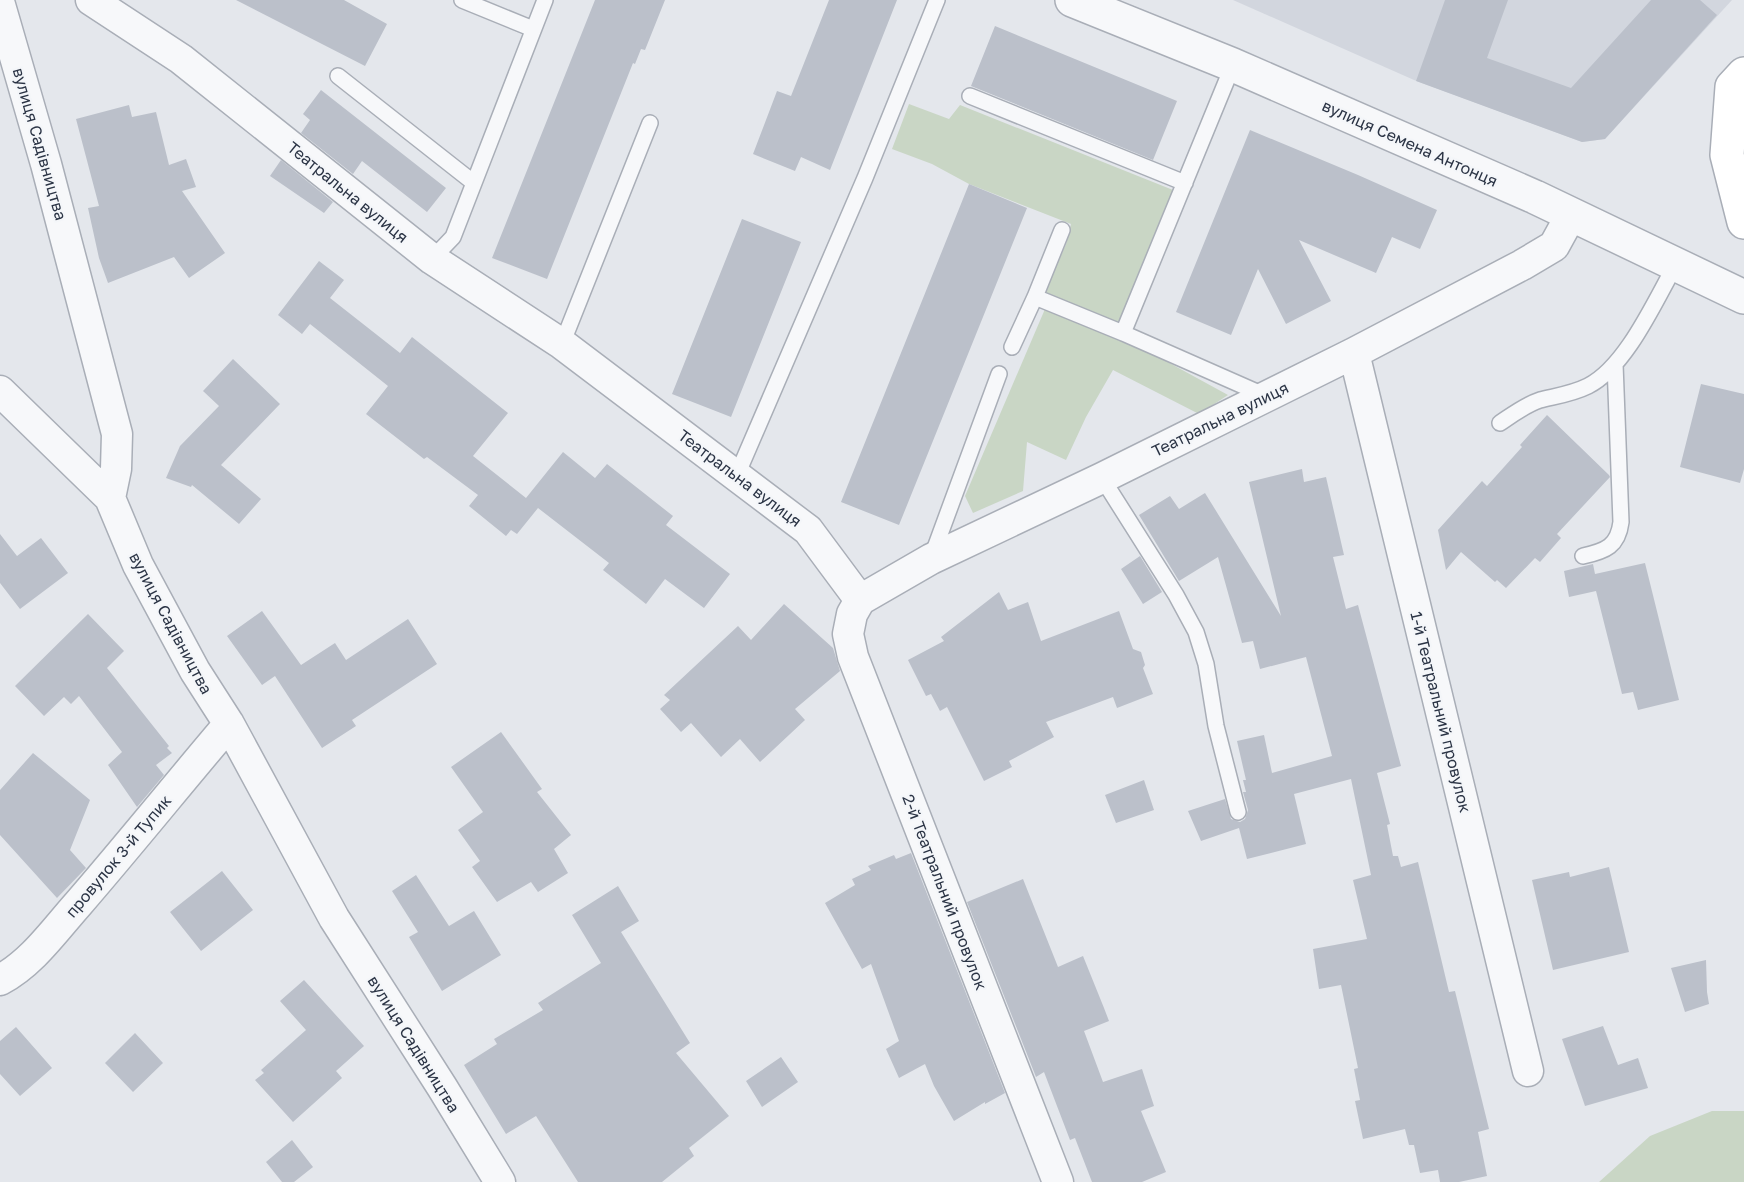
<svg xmlns="http://www.w3.org/2000/svg" width="1744" height="1182" font-family="'Golos Text',sans-serif">
<rect width="100%" height="100%" fill="#e4e7ec"/>
<path fill="#d2d6de" d="M 1233,0 L 1732,0 L 1605,139 L 1582,142 L 1414,80 Z"/>
<path fill="#c9d6c5" d="M 909,104 L 949,119 L 960,105 L 1173,190 L 1120,324 L 1044,294 L 1066,244 L 1071,224 L 969,184 L 932,164 L 892,149 Z
M 1045,309 L 1153,354 L 1228,395 L 1199,414 L 1113,370 L 1086,417 L 1066,460 L 1027,442 L 1023,491 L 973,513 L 965,496 Z
M 1712,1111 L 1744,1111 L 1744,1182 L 1599,1182 L 1650,1136 Z"/>
<path fill="#bbc0ca" d="M 236,0 L 344,0 L 387,24 L 365,66 Z
M 595,0 L 665,0 L 645,50 L 641,49 L 635,64 L 633,63 L 547,279 L 492,258 Z
M 829,0 L 897,0 L 830,170 L 801,157 L 795,171 L 753,154 L 777,91 L 791,96 Z
M 1445,0 L 1508,0 L 1487,58 L 1571,88 L 1651,0 L 1700,0 L 1717,15 L 1605,139 L 1582,142 L 1416,81 Z
M 995,26 L 1177,101 L 1153,160 L 971,86 Z
M 321,90 L 446,188 L 427,212 L 362,161 L 353,174 L 301,133 L 310,120 L 303,114 Z
M 129,105 L 132,117 L 156,112 L 169,165 L 186,159 L 196,187 L 182,191 L 225,253 L 189,278 L 174,257 L 108,283 L 99,258 L 88,208 L 99,206 L 76,119 Z
M 1250,130 L 1358,175 L 1437,210 L 1420,249 L 1392,237 L 1376,273 L 1299,240 L 1331,301 L 1286,324 L 1258,269 L 1231,335 L 1176,312 Z
M 281,160 L 333,202 L 324,213 L 270,176 Z
M 969,184 L 1027,208 L 899,525 L 841,502 Z
M 742,219 L 801,242 L 731,417 L 672,394 Z
M 319,261 L 344,280 L 330,298 L 400,353 L 412,337 L 508,413 L 473,456 L 526,498 L 563,452 L 595,478 L 607,464 L 673,516 L 666,525 L 730,574 L 704,608 L 665,579 L 646,604 L 603,570 L 609,563 L 538,508 L 517,534 L 511,530 L 506,536 L 469,506 L 478,495 L 427,457 L 424,459 L 366,414 L 388,386 L 310,324 L 302,334 L 278,315 Z
M 233,359 L 280,404 L 221,465 L 261,499 L 239,524 L 192,485 L 191,487 L 166,478 L 180,446 L 219,406 L 203,391 Z
M 1701,384 L 1744,394 L 1744,469 L 1740,483 L 1680,467 Z
M 1547,415 L 1609,475 L 1610,477 L 1557,534 L 1561,538 L 1540,562 L 1535,558 L 1506,588 L 1497,580 L 1495,582 L 1461,552 L 1446,570 L 1438,530 L 1482,481 L 1487,486 L 1522,447 L 1520,445 Z
M 1302,469 L 1304,482 L 1326,477 L 1344,555 L 1333,557 L 1346,609 L 1358,605 L 1401,766 L 1377,773 L 1390,824 L 1387,825 L 1393,856 L 1398,856 L 1401,867 L 1418,862 L 1449,992 L 1455,991 L 1489,1129 L 1478,1132 L 1487,1176 L 1459,1182 L 1440,1182 L 1438,1170 L 1420,1173 L 1414,1145 L 1409,1145 L 1405,1129 L 1363,1139 L 1355,1101 L 1360,1100 L 1354,1069 L 1358,1068 L 1341,985 L 1319,989 L 1313,949 L 1367,939 L 1353,880 L 1371,875 L 1351,779 L 1294,794 L 1306,844 L 1247,859 L 1239,828 L 1201,841 L 1188,811 L 1225,799 L 1231,819 L 1240,822 L 1245,819 L 1248,810 L 1243,792 L 1246,792 L 1243,780 L 1246,780 L 1237,741 L 1264,735 L 1272,773 L 1332,756 L 1306,657 L 1260,669 L 1253,641 L 1242,643 L 1218,557 L 1179,581 L 1139,515 L 1170,496 L 1179,509 L 1205,493 L 1281,616 L 1249,482 Z
M 0,534 L 17,556 L 41,538 L 68,573 L 20,609 L 0,583 Z
M 1140,556 L 1162,592 L 1143,604 L 1121,569 Z
M 1645,563 L 1679,700 L 1638,710 L 1633,692 L 1622,694 L 1596,591 L 1569,597 L 1564,571 L 1593,564 L 1595,574 Z
M 999,592 L 1008,610 L 1028,602 L 1041,641 L 1119,611 L 1133,649 L 1141,652 L 1145,665 L 1143,668 L 1153,694 L 1117,708 L 1113,697 L 1046,722 L 1054,737 L 1009,761 L 1012,767 L 984,781 L 947,707 L 940,711 L 931,694 L 926,696 L 908,660 L 944,641 L 941,637 Z
M 784,604 L 833,648 L 840,671 L 795,709 L 805,720 L 760,762 L 740,739 L 721,757 L 691,723 L 681,732 L 660,709 L 670,700 L 664,695 L 738,626 L 751,640 Z
M 262,611 L 301,665 L 335,643 L 346,660 L 408,619 L 437,664 L 352,720 L 356,726 L 322,748 L 275,676 L 262,685 L 227,636 Z
M 88,614 L 124,651 L 107,668 L 169,746 L 167,748 L 172,753 L 156,765 L 164,775 L 137,807 L 108,765 L 122,752 L 79,696 L 71,704 L 64,697 L 44,716 L 15,686 Z
M 501,732 L 542,789 L 537,792 L 571,835 L 554,849 L 568,873 L 538,892 L 531,882 L 497,902 L 472,867 L 480,861 L 458,830 L 483,812 L 451,767 Z
M 33,753 L 90,800 L 70,850 L 86,868 L 57,898 L 0,835 L 0,790 Z
M 1144,780 L 1154,810 L 1116,823 L 1105,795 Z
M 911,853 L 1005,1093 L 985,1104 L 985,1102 L 954,1121 L 934,1086 L 925,1064 L 899,1078 L 886,1049 L 899,1041 L 871,964 L 862,969 L 825,903 L 855,885 L 852,879 L 871,870 L 868,866 L 894,855 L 896,859 Z
M 1609,867 L 1629,952 L 1553,970 L 1532,880 L 1569,872 L 1570,877 Z
M 222,871 L 253,910 L 201,951 L 170,912 Z
M 416,875 L 449,926 L 474,911 L 501,955 L 442,991 L 409,937 L 418,932 L 392,891 Z
M 1023,879 L 1058,967 L 1083,956 L 1104,1008 L 1109,1021 L 1084,1031 L 1103,1082 L 1142,1069 L 1154,1106 L 1141,1111 L 1166,1172 L 1142,1182 L 1092,1182 L 1075,1138 L 1070,1140 L 1044,1072 L 1036,1077 L 967,902 Z
M 618,886 L 639,921 L 621,932 L 690,1043 L 676,1053 L 729,1116 L 689,1148 L 694,1156 L 662,1182 L 578,1182 L 536,1116 L 506,1134 L 464,1065 L 497,1044 L 494,1039 L 543,1010 L 538,1003 L 601,963 L 572,915 Z
M 1706,960 L 1707,992 L 1709,1004 L 1685,1012 L 1671,968 Z
M 304,980 L 364,1046 L 336,1071 L 342,1078 L 293,1122 L 255,1080 L 264,1073 L 261,1070 L 306,1030 L 280,1001 Z
M 1603,1026 L 1618,1065 L 1638,1058 L 1648,1088 L 1585,1106 L 1562,1039 Z
M 16,1027 L 52,1068 L 20,1096 L 0,1074 L 0,1041 Z
M 135,1033 L 163,1063 L 133,1092 L 105,1063 Z
M 781,1057 L 798,1082 L 762,1107 L 746,1081 Z
M 292,1140 L 313,1167 L 294,1182 L 282,1182 L 266,1162 Z"/>
<g fill="none" stroke-linecap="round" stroke-linejoin="round">
<g stroke="#a9aeb7" stroke-width="18">
<path id="service" d="M 462,0 L 533,29
M 338,76 L 474,183
M 970,96 L 1185,183
M 432,259 L 453,237 L 545,0
M 1035,297 L 1123,333 L 1266,396
M 1123,333 L 1233,65
M 562,344 L 650,123
M 1012,347 L 1035,297 L 1062,230
M 1500,423 C 1512,415 1525,405 1540,400 C 1556,396 1572,394 1588,386 C 1626,367 1655,301 1676,264
M 737,475 L 865,178 L 937,0
M 1102,478 L 1176,595 L 1196,632 L 1206,664 L 1216,726 L 1238,812
M 932,556 L 999,374
M 1583,556 C 1606,551 1618,546 1621,522 L 1615,364"/>
</g>
<g stroke="#a9aeb7" stroke-width="33">
<path id="minor" d="M 91,0 L 181,59 L 432,259 L 562,344 L 808,530 L 860,600
M 0,5 L 46,164 L 117,434 L 116,469 L 110,498 L 138,565 L 195,671 L 229,724 L 334,918 L 442,1087 L 500,1182
M 1354,353 L 1528,1071
M 0,391 L 110,498
M 0,980 C 32,963 54,931 78,904 C 129,845 178,784 229,724
M 1058,1182 L 853,657 L 848,634 L 852,614 L 860,600 L 931,559 L 1102,478 L 1354,353 L 1522,265 L 1554,246 L 1571,215"/>
</g>
<g stroke="#a9aeb7" stroke-width="36">
<path id="tertiary" d="M 1072,0 L 1233,65 L 1535,197 L 1744,297"/>
</g>
<g stroke="#a9aeb7" stroke-width="36">
<path id="secondary" d="M 1744,74 L 1732,87 L 1727,155 L 1744,222"/>
</g>
<use href="#service" stroke="#f7f8fa" stroke-width="15"/>
<use href="#minor" stroke="#f7f8fa" stroke-width="30"/>
<use href="#tertiary" stroke="#f7f8fa" stroke-width="33"/>
<use href="#secondary" stroke="#fff" stroke-width="33"/>
</g>
<g text-anchor="middle" stroke-width="4.5" stroke-linejoin="round" paint-order="stroke">
<g font-size="16" fill="#2b3445" stroke="#f4f6f9">
<text transform="translate(1410 143) rotate(24)" y="6">вулиця Семена Антонця</text>
<text transform="translate(40 144) rotate(74)" y="6">вулиця Садівництва</text>
<text transform="translate(348 192) rotate(39)" y="6">Театральна вулиця</text>
<text transform="translate(1220 419) rotate(-26)" y="6">Театральна вулиця</text>
<text transform="translate(740 478) rotate(37)" y="6">Театральна вулиця</text>
<text transform="translate(171 623) rotate(62)" y="6">вулиця Садівництва</text>
<text transform="translate(1441 712) rotate(76)" y="6">1-й Театральний провулок</text>
<text transform="translate(118 856) rotate(-50)" y="6">провулок 3-й Тупик</text>
<text transform="translate(945 892) rotate(69)" y="6">2-й Театральний провулок</text>
<text transform="translate(414 1044) rotate(58)" y="6">вулиця Садівництва</text>
</g>
</g>
</svg>
